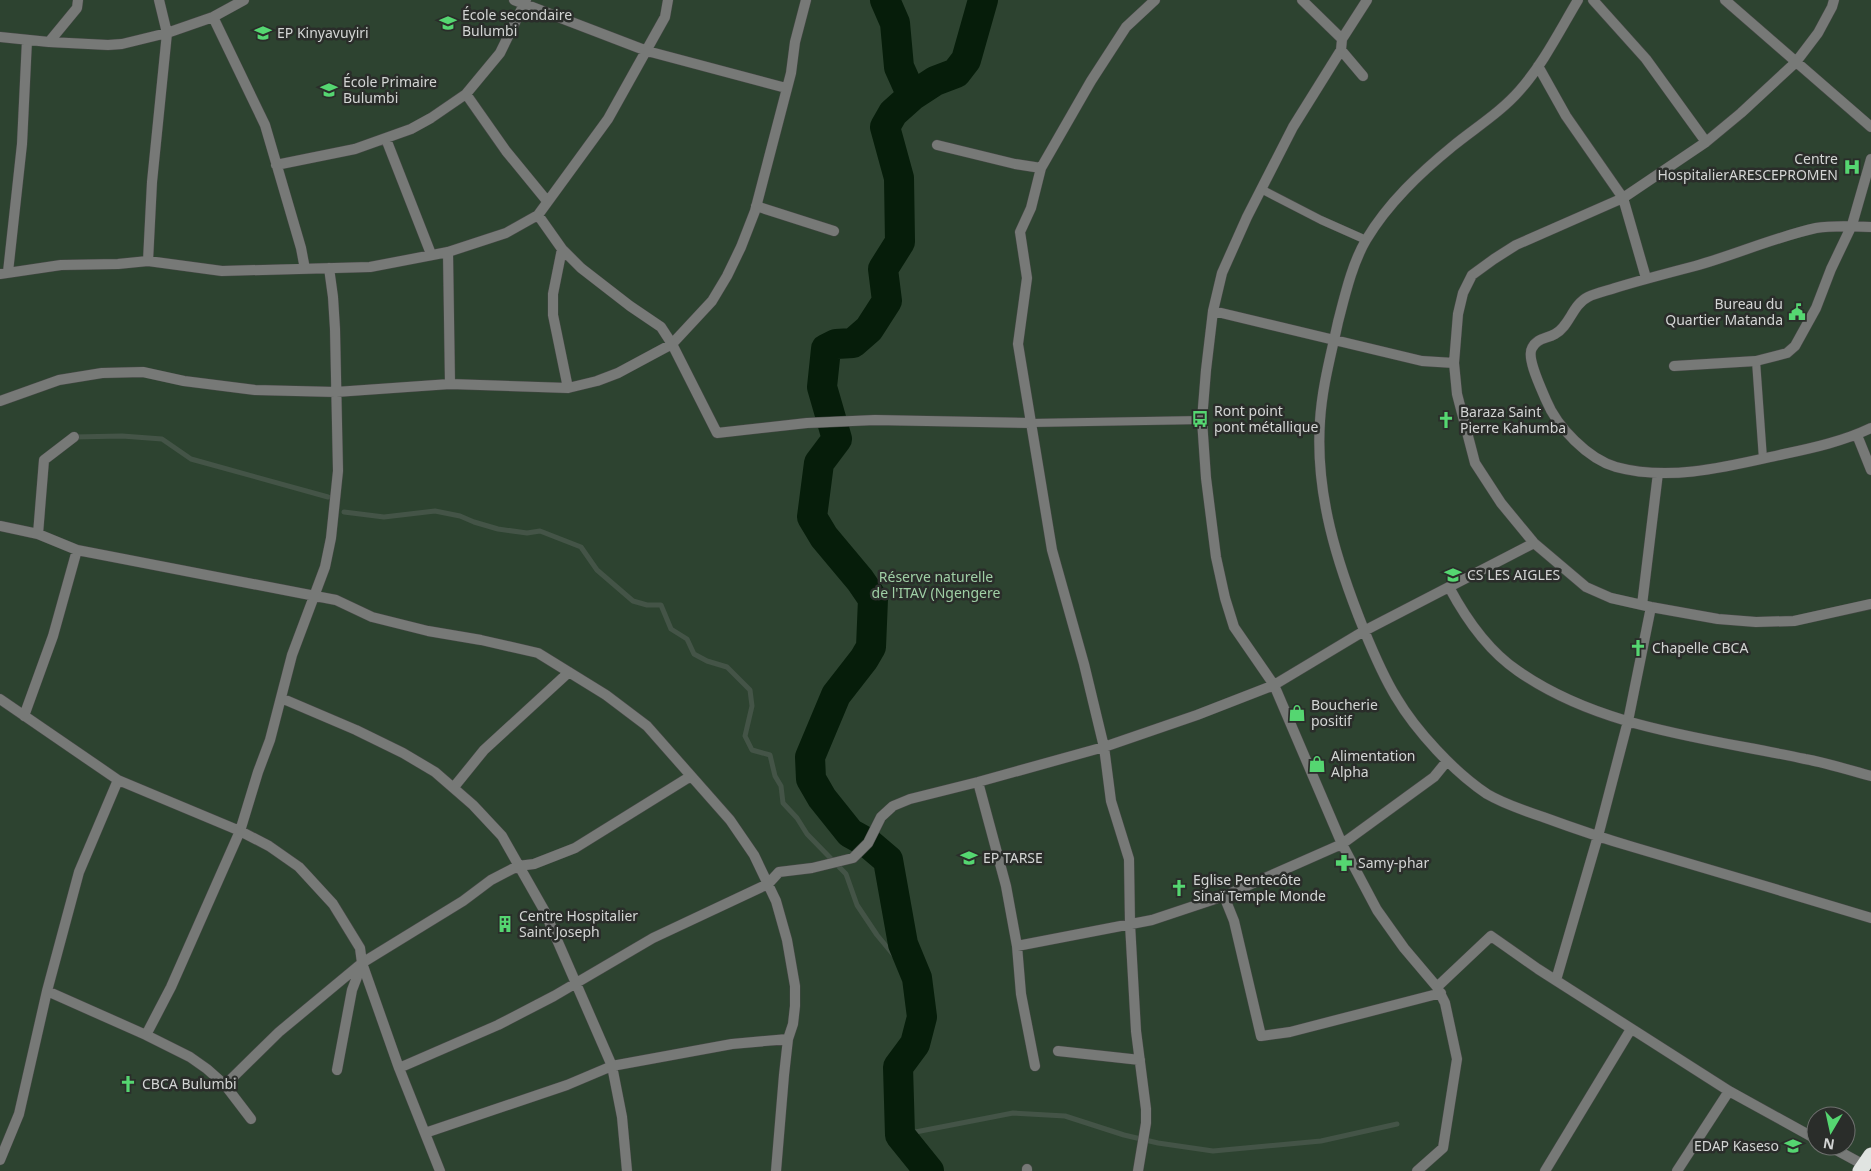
<svg xmlns="http://www.w3.org/2000/svg" width="1871" height="1171" font-family="'Noto Sans',sans-serif">
<rect width="100%" height="100%" fill="#2a2d2a"/>
<path fill="#2d4330" fill-rule="evenodd" d="M 0,0 L 1871,0 L 1871,1171 L 0,1171 ZM 1816,1116 L 1846,1116 L 1846,1146 L 1816,1146 Z"/>
<g fill="none" stroke-linecap="round" stroke-linejoin="round">
<path stroke="#445447" stroke-width="5" d="M 74,437 L 122,436 L 162,439 L 191,459 L 328,497
M 344,512 L 384,517 L 435,511 L 460,516 L 474,522 L 498,529 L 527,533 L 540,531 L 581,547 L 597,570 L 633,601 L 647,605 L 661,605 L 671,629 L 687,639 L 694,654 L 707,661 L 727,667 L 750,690 L 752,706 L 745,736 L 752,750 L 770,755 L 775,776 L 781,786 L 783,803 L 797,818 L 807,834 L 846,874 L 857,905 L 877,935 L 901,964 L 908,984 L 919,993
M 900,1135 L 1013,1113 L 1065,1116 L 1124,1135 L 1158,1143 L 1213,1151 L 1321,1141 L 1397,1124"/>
<path stroke="#061d0a" stroke-width="30" d="M 885,0 L 895,23 L 899,67 L 912,96
M 929,1171 L 900,1135 L 898,1067 L 915,1044 L 922,1017 L 917,978 L 903,944 L 888,860 L 868,843 L 850,833 L 822,798 L 811,779 L 810,757 L 836,695 L 864,659 L 871,647 L 873,599 L 860,580 L 824,537 L 812,517 L 819,463 L 837,439 L 822,387 L 826,349 L 836,344 L 853,343 L 869,329 L 887,301 L 883,269 L 900,242 L 899,178 L 885,127 L 893,113 L 912,96 L 935,81 L 956,73 L 966,60 L 983,0"/>
<g stroke="#454845" stroke-width="9">
<path id="lane" d="M 1261,189 L 1321,220 L 1366,240
M 1756,361 L 1763,459
M 1031,423 L 1202,420"/>
</g>
<g stroke="#454845" stroke-width="11">
<path id="street" d="M 514,0 L 647,51 L 786,88
M 1302,0 L 1342,39
M 1367,0 L 1342,39 L 1341,50 L 1293,127 L 1247,217 L 1222,273 L 1213,311 L 1206,370 L 1202,420 L 1206,478 L 1216,557 L 1225,598 L 1234,627 L 1274,685 L 1342,844 L 1377,910 L 1404,948 L 1437,987 L 1445,1003 L 1457,1059 L 1443,1148 L 1417,1171
M 1578,0 C 1560,30 1543,64 1520,90 C 1501,112 1475,128 1453,146 C 1420,173 1388,203 1366,240 C 1352,264 1345,295 1338,322 C 1331,355 1322,387 1320,421 C 1315,494 1337,563 1364,630 C 1373,652 1383,676 1396,697 C 1416,731 1454,772 1487,794 C 1504,804 1525,811 1543,817 C 1573,828 1602,838 1633,847 C 1712,870 1792,894 1871,918
M 1593,0 L 1646,59 L 1706,142
M 1725,0 L 1871,127
M 1834,0 L 1832,7 L 1818,33 L 1796,62 L 1741,113 L 1706,142 L 1623,198 L 1516,245 L 1494,259 L 1472,275 L 1463,293 L 1458,314 L 1454,363 L 1457,394 L 1475,463 L 1501,503 L 1534,543 L 1586,587 L 1611,598 L 1651,607 L 1718,619 L 1756,622 L 1794,621 L 1871,604
M 213,17 L 265,125 L 301,248 L 305,269
M 0,37 L 49,42 L 108,45 L 122,44 L 167,33 L 213,17 L 244,0
M 49,42 L 77,8 L 78,0
M 1341,50 L 1363,76
M 1538,66 L 1566,116 L 1623,198 L 1646,278
M 466,94 L 506,151 L 547,201
M 386,139 L 431,254
M 937,145 L 1015,164 L 1041,168
M 276,165 L 355,149 L 411,129 L 431,118 L 466,94 L 500,53 L 526,0
M 756,206 L 834,231
M 538,215 L 562,249 L 581,268 L 630,306 L 661,327 L 672,344 L 717,433 L 807,423 L 875,420 L 1031,423
M 1871,227 C 1853,226 1833,225 1816,228 C 1775,237 1735,255 1695,266 C 1668,273 1641,280 1615,288 C 1606,291 1596,293 1588,297 C 1572,305 1570,326 1555,334 C 1546,339 1537,338 1532,348 C 1526,358 1542,390 1546,400 C 1557,427 1588,459 1616,467 C 1671,482 1730,466 1784,454 C 1813,448 1844,441 1871,428
M 562,249 L 553,294 L 553,315 L 568,388
M 448,252 L 450,384
M 148,261 L 152,182 L 167,33 L 159,0
M 8,272 L 22,144 L 27,40
M 0,274 L 61,265 L 118,264 L 148,261 L 222,271 L 370,267 L 448,252 L 506,233 L 538,215 L 608,119 L 665,17 L 668,0
M 1213,311 L 1422,361 L 1454,363
M 1674,366 L 1756,361 L 1787,353 L 1795,346 L 1816,308 L 1831,269 L 1852,225 L 1871,159
M 0,401 L 59,380 L 102,373 L 143,372 L 184,381 L 255,390 L 336,392 L 450,384 L 568,388 L 597,381 L 618,373 L 672,344 L 712,301 L 727,276 L 741,247 L 755,211 L 791,73 L 795,42 L 806,0
M 1857,435 L 1871,470
M 0,526 L 38,534 L 77,550 L 336,600 L 372,617 L 428,631 L 481,640 L 538,653 L 606,695 L 647,726 L 730,820 L 754,855 L 776,901 L 787,940 L 795,986 L 795,1006 L 793,1024 L 788,1039 L 784,1075 L 776,1171
M 38,534 L 44,460 L 74,437
M 1449,587 C 1466,619 1487,650 1518,671 C 1601,729 1708,738 1805,759 C 1827,763 1849,770 1871,776
M 1642,605 L 1658,473
M 281,698 L 356,730 L 403,753 L 435,772 L 473,805 L 502,836 L 544,910 L 612,1066 L 622,1117 L 627,1171
M 0,699 L 118,780 L 240,831 L 269,846 L 299,867 L 333,904 L 360,948 L 362,963 L 399,1068 L 440,1171
M 24,716 L 53,636 L 77,550
M 978,782 L 1006,886 L 1017,946 L 1152,920 L 1224,896 L 1342,844 L 1434,777 L 1447,761
M 454,787 L 484,750 L 569,672
M 1224,896 L 1234,921 L 1261,1036 L 1290,1032 L 1441,993
M 1017,946 L 1021,994 L 1035,1066
M 1556,980 L 1598,836 L 1628,721 L 1651,607
M 1437,987 L 1491,936 L 1538,969 L 1729,1091 L 1816,1139
M 47,991 L 146,1035 L 190,1057 L 207,1069 L 225,1085 L 251,1119
M 146,1035 L 171,987 L 240,831 L 258,772 L 270,740 L 292,655 L 325,567 L 331,538 L 338,471 L 335,329 L 333,297 L 329,268
M 1058,1051 L 1140,1060
M 399,1068 L 498,1025 L 554,996 L 653,938 L 768,884 L 779,872 L 812,868 L 853,858 L 868,843 L 881,817 L 893,806 L 910,799 L 978,782 L 1104,747 L 1197,715 L 1274,685 L 1364,631 L 1534,543
M 337,1070 L 352,990 L 362,964
M 225,1085 L 279,1032 L 362,963 L 463,901 L 491,880 L 518,866 L 534,864 L 575,848 L 691,776
M 425,1133 L 567,1085 L 612,1066 L 732,1044 L 788,1039
M 1829,1146 L 1864,1165
M 0,1160 L 19,1114 L 47,991 L 79,872 L 118,780
M 1027,1171 L 1027,1169
M 1138,1171 L 1146,1123 L 1146,1109 L 1136,1031 L 1130,924 L 1129,859 L 1111,801 L 1104,747 L 1084,664 L 1052,550 L 1018,344 L 1027,278 L 1020,232 L 1031,208 L 1041,168 L 1091,81 L 1126,27 L 1155,0
M 1545,1171 L 1631,1029
M 1677,1171 L 1729,1091"/>
</g>
<g stroke="#454845" stroke-width="16">
<path id="highway" d="M 1860,1171 L 1871,1155"/>
</g>
<use href="#lane" stroke="#777977" stroke-width="8"/>
<use href="#street" stroke="#777977" stroke-width="10"/>
<use href="#highway" stroke="#e0e4e1" stroke-width="15"/>
</g>
<defs>
<g id="school-bare" transform="scale(1.35)"><path d="M0-5L7-2L0 1L-7-2ZM-4 1L0 2.5L4 1V4Q0 6-4 4Z" fill="#55d671" stroke="#2a2d2a" stroke-width="2.5" paint-order="stroke"/></g>
<g id="hospital-bare" transform="scale(1.35)"><path d="M-5-5h3v3.5h4V-5h3V5h-3V1.5h-4V5h-3Z" fill="#55d671" stroke="#2a2d2a" stroke-width="2.5" paint-order="stroke"/></g>
<g id="civic-bare" transform="scale(1.35)"><path d="M-.6-6.5H3V-4.5H.6V-3L4-1V1h2V6H-6V1h2V-1L-.6-3ZM-1.2 2.5V6h2.4V2.5Z" fill="#55d671" stroke="#2a2d2a" stroke-width="2.5" paint-order="stroke"/></g>
<g id="bus-bare" transform="scale(1.35)"><path d="M-5-6H5V4H4V6H2V4H-2V6H-4V4H-5ZM-3.5-4V0h7V-4ZM-3.5 1.2v1.5H-2V1.2ZM2 1.2v1.5H3.5V1.2Z" fill="#55d671" stroke="#2a2d2a" stroke-width="2.5" paint-order="stroke"/></g>
<g id="church-bare" transform="scale(1.35)"><path d="M-1.2-6h2.4v3.5h3.3v2.4h-3.3V6h-2.4V-.1h-3.3v-2.4h3.3Z" fill="#55d671" stroke="#2a2d2a" stroke-width="2.5" paint-order="stroke"/></g>
<g id="shop-bare" transform="scale(1.35)"><path d="M-5-2.5h2.3a2.7 3.5 0 0 1 5.4 0H5L5.5 6h-11ZM-1.5-2.5h3a1.5 2.3 0 0 0-3 0Z" fill="#55d671" stroke="#2a2d2a" stroke-width="2.5" paint-order="stroke"/></g>
<g id="pharmacy-bare" transform="scale(1.35)"><path d="M-2-6h4v4h4v4h-4v4h-4v-4h-4v-4h4Z" fill="#55d671" stroke="#2a2d2a" stroke-width="2.5" paint-order="stroke"/></g>
<g id="building-bare" transform="scale(1.35)"><path d="M-4-6H4V6H1V3H-1V6H-4ZM-2.5-4.3h1.7v1.8h-1.7ZM.8-4.3h1.7v1.8H.8ZM-2.5-1h1.7V.8h-1.7ZM.8-1h1.7V.8H.8Z" fill="#55d671" stroke="#2a2d2a" stroke-width="2.5" paint-order="stroke"/></g>
</defs>
<g fill-rule="evenodd">
<use href="#school-bare" x="448" y="23"/>
<use href="#school-bare" x="263" y="33"/>
<use href="#school-bare" x="329" y="90"/>
<use href="#hospital-bare" x="1852" y="167"/>
<use href="#civic-bare" x="1797" y="312"/>
<use href="#bus-bare" x="1200" y="419"/>
<use href="#church-bare" x="1446" y="420"/>
<use href="#school-bare" x="1453" y="575"/>
<use href="#church-bare" x="1638" y="648"/>
<use href="#shop-bare" x="1297" y="713"/>
<use href="#shop-bare" x="1317" y="764"/>
<use href="#school-bare" x="969" y="858"/>
<use href="#pharmacy-bare" x="1344" y="863"/>
<use href="#church-bare" x="1179" y="888"/>
<use href="#building-bare" x="505" y="924"/>
<use href="#church-bare" x="128" y="1084"/>
<use href="#school-bare" x="1793" y="1146"/>
</g>
<g text-anchor="middle" stroke-width="5" stroke-linejoin="round" paint-order="stroke">
<g font-size="14" fill="#d3d5d4" stroke="#2a2d2a" text-anchor="start">
<text x="462" y="20">École secondaire<tspan x="462" dy="16">Bulumbi</tspan></text>
<text x="277" y="38">EP Kinyavuyiri</text>
<text x="343" y="87">École Primaire<tspan x="343" dy="16">Bulumbi</tspan></text>
<text x="1838" y="164" text-anchor="end">Centre<tspan x="1838" dy="16">HospitalierARESCEPROMEN</tspan></text>
<text x="1783" y="309" text-anchor="end">Bureau du<tspan x="1783" dy="16">Quartier Matanda</tspan></text>
<text x="1214" y="416">Ront point<tspan x="1214" dy="16">pont métallique</tspan></text>
<text x="1460" y="417">Baraza Saint<tspan x="1460" dy="16">Pierre Kahumba</tspan></text>
<text x="1467" y="580">CS LES AIGLES</text>
<text x="1652" y="653">Chapelle CBCA</text>
<text x="1311" y="710">Boucherie<tspan x="1311" dy="16">positif</tspan></text>
<text x="1331" y="761">Alimentation<tspan x="1331" dy="16">Alpha</tspan></text>
<text x="983" y="863">EP TARSE</text>
<text x="1358" y="868">Samy-phar</text>
<text x="1193" y="885">Eglise Pentecôte<tspan x="1193" dy="16">Sinaï Temple Monde</tspan></text>
<text x="519" y="921">Centre Hospitalier<tspan x="519" dy="16">Saint Joseph</tspan></text>
<text x="142" y="1089">CBCA Bulumbi</text>
<text x="1779" y="1151" text-anchor="end">EDAP Kaseso</text>
</g>
<g font-size="14" fill="#9fcfa5" stroke="#2a2d2a">
<text x="936" y="582">Réserve naturelle<tspan x="936" dy="16">de l'ITAV (Ngengere</tspan></text>
</g>
</g>
<g transform="translate(1831 1131) rotate(189)"><circle r="24" fill="#2a2d2a" stroke="#6e706e"/>
<path d="M0-4L9 19L0 12L-9 19Z" fill="#55d671"/>
<text y="-8" font-size="14" font-weight="bold" text-anchor="middle" fill="#d3d5d4">N</text>
</g>
</svg>
